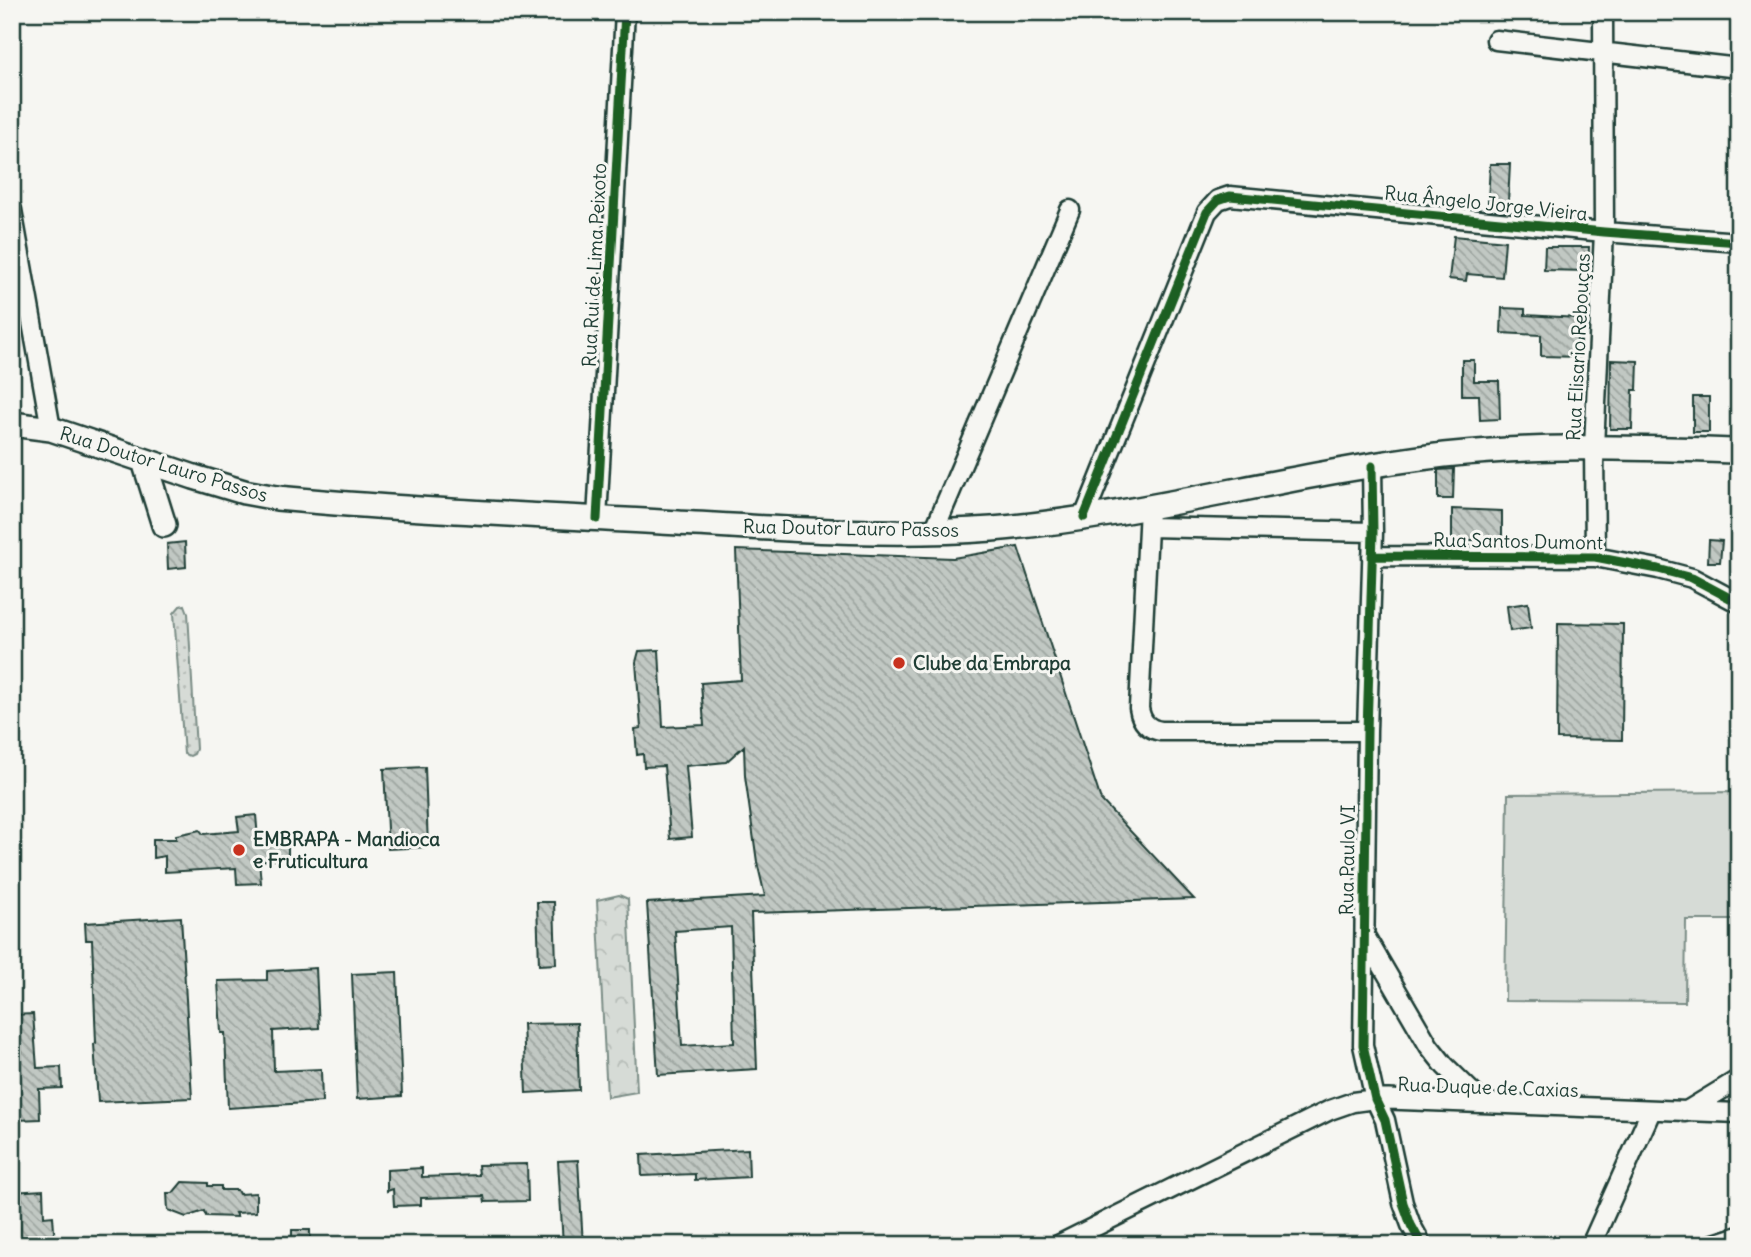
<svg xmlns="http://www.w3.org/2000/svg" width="1751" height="1257" font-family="Delius,sans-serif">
<defs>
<pattern id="grass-dots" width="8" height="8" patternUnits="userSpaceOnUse" patternTransform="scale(1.75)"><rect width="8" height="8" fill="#d6dbd6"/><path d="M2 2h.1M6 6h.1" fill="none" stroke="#b7bdb8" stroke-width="1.8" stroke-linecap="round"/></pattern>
<pattern id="park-crowns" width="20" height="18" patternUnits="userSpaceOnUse" patternTransform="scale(1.75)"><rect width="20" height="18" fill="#d6dbd6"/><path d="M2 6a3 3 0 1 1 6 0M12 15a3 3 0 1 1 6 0" fill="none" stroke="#b7bdb8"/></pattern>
<pattern id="building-back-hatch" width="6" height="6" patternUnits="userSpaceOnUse" patternTransform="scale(1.75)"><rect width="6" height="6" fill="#c1c8c3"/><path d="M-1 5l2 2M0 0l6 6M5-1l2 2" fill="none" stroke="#9ca49f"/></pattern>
</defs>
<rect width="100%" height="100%" fill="#f6f6f2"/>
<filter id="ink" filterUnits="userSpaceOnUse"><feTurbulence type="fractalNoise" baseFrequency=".0143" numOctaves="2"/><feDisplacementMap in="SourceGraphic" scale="14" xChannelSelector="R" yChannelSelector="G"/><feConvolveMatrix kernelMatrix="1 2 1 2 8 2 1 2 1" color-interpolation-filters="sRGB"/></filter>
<g filter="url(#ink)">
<path fill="url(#grass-dots)" stroke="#7a8c85" stroke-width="2" d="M 185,605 L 188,613 L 196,749 L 194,754 L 190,756 L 184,754 L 174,613 L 180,606 Z"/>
<path fill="url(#park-crowns)" stroke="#7a8c85" stroke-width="2" d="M 619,895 L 628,899 L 637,1092 L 607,1097 L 597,900 Z"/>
<path fill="#d6dbd6" stroke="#7a8c85" stroke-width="2" d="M 1739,792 L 1739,920 L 1686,920 L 1685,1002 L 1505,1001 L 1508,794 Z"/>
<path fill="url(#building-back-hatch)" stroke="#1f3d34" stroke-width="2" fill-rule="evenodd" d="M 1490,164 L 1510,164 L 1508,203 L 1488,202 Z
M 1454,236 L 1505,241 L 1502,277 L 1467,274 L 1466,281 L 1449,279 Z
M 1545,247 L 1589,247 L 1588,271 L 1544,270 Z
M 1502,308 L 1525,309 L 1525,315 L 1578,318 L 1577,341 L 1581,341 L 1580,357 L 1541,356 L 1541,335 L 1501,333 Z
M 1462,360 L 1474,360 L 1474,381 L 1499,381 L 1500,419 L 1480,420 L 1479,395 L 1462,395 Z
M 1611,360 L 1638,361 L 1637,390 L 1633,390 L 1632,429 L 1610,429 Z
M 1693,397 L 1709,397 L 1709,432 L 1693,432 Z
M 1454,469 L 1453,499 L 1438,499 L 1438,470 Z
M 1452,509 L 1502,511 L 1502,540 L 1452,540 Z
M 1709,540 L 1722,541 L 1720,562 L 1708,562 Z
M 185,542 L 186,567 L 168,569 L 167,544 Z
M 1018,547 L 1101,800 L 1194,899 L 751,913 L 757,1069 L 658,1075 L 647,903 L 765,896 L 757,862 L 745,776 L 744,746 L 726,762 L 686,766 L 692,837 L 670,839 L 664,766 L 644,767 L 643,754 L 637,755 L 635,729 L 641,728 L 636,662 L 639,651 L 659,650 L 663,727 L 704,725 L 701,683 L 741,680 L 736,550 L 953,558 ZM 731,927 L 734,1043 L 682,1046 L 675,931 Z
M 1528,603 L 1531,628 L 1510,631 L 1507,606 Z
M 1558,623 L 1623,624 L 1622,740 L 1557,739 Z
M 425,767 L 428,847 L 388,849 L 384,769 Z
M 256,815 L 258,839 L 288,837 L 288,859 L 259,861 L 261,883 L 237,884 L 236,868 L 165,872 L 165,856 L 153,858 L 153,839 L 176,839 L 176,835 L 200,830 L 203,834 L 239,831 L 237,817 Z
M 537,902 L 554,902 L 556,964 L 539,965 Z
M 181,917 L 192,1098 L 98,1102 L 94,1044 L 96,1043 L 92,940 L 86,940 L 85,923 Z
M 316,968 L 319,1028 L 273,1031 L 274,1071 L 321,1069 L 322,1102 L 228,1108 L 225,1033 L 221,1033 L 218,981 L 267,980 L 267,971 Z
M 397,972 L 402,1096 L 357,1099 L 352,974 Z
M 33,1014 L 37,1068 L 61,1067 L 62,1088 L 39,1089 L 40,1119 L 17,1120 L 12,1015 Z
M 577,1023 L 579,1090 L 526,1093 L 523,1024 Z
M 748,1149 L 749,1177 L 695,1180 L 695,1174 L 642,1176 L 641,1155 Z
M 578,1160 L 583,1245 L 563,1245 L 558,1161 Z
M 527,1164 L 528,1201 L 485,1202 L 484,1196 L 421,1198 L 421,1205 L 394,1206 L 393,1189 L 387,1191 L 387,1170 L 422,1168 L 422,1177 L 479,1175 L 478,1165 Z
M 182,1182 L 208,1183 L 208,1186 L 221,1186 L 221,1190 L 237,1190 L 239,1194 L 256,1193 L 256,1212 L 235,1213 L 237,1217 L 206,1216 L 204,1211 L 186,1217 L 168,1210 L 167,1193 L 173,1193 Z
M 43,1190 L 44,1217 L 53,1216 L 55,1245 L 12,1245 L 12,1192 Z
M 292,1230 L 310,1230 L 310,1245 L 292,1245 Z"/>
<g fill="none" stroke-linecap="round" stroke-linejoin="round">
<g stroke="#1f3d34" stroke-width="23">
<path id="minor" d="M 1496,40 L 1739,68
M 12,210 L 51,429
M 1372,466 L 1373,532 L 1367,731 L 1363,1045 L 1375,1099 L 1385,1120 L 1403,1203 L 1411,1225 L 1422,1245
M 1149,508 L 1139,708 C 1141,721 1147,729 1161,731 L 1367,731
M 1084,517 L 1207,212 L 1218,200 L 1230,196 L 1604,232 L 1739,242
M 597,519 L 625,12
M 1149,527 L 1373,532
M 933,533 L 1070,210
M 1372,556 L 1595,557 L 1658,569 L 1692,578 L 1739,603
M 1595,557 L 1594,447 L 1604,232 L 1603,12
M 1365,936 L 1429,1046 L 1445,1066 L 1483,1103
M 1685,1112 L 1739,1079
M 1058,1245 L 1330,1110 L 1353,1102 L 1375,1099 L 1739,1113
M 1591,1245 L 1651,1111
M 1711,1245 L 1739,1236"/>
</g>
<g stroke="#1f3d34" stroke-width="28">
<path id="major" d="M 12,424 L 51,429 L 194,477 L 244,492 L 277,498 C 405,510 533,515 661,522 C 771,528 882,537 992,529 C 1145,516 1292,473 1444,455 C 1542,444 1640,448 1739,451
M 144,461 L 164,525"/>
</g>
<use href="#minor" stroke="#f6f6f2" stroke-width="18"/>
<use href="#major" stroke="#f6f6f2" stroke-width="23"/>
<g stroke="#f6f6f2" stroke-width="13">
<path id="cycleway" d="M 1372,466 L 1373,532 L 1367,731 L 1363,1045 L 1375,1099 L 1385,1120 L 1403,1203 L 1411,1225 L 1422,1245
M 1084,517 L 1207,212 L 1218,200 L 1230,196 L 1604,232 L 1739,242
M 597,519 L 625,12
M 1372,556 L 1595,557 L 1658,569 L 1692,578 L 1739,603"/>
</g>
<use href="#cycleway" stroke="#1b5e20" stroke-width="9"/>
</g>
</g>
<g fill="#c8321e" stroke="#f6f6f2" stroke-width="2.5">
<circle cx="899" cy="663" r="7"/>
<circle cx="239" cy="850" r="7"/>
</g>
<g text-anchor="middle" stroke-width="6" stroke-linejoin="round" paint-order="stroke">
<g font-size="19" fill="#1f3d34" stroke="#f6f6f2">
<text transform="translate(1486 203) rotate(6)" y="7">Rua Ângelo Jorge Vieira</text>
<text transform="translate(594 265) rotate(-87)" y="7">Rua Rui de Lima Peixoto</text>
<text transform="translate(1578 347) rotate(-87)" y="7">Rua Elisario Rebouças</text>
<text transform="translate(164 464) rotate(17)" y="7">Rua Doutor Lauro Passos</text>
<text transform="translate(851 528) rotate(1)" y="7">Rua Doutor Lauro Passos</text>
<text transform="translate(1518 541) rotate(1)" y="7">Rua Santos Dumont</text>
<text transform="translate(1347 860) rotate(-89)" y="7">Rua Paulo VI</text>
<text transform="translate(1488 1087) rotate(2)" y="7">Rua Duque de Caxias</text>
</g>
<g font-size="19" font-weight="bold" fill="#1f3d34" stroke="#f6f6f2" text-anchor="start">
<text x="913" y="670">Clube da Embrapa</text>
<text x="253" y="846">EMBRAPA - Mandioca<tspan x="253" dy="22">e Fruticultura</tspan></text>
</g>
</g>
<rect width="1751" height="1257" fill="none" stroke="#f6f6f2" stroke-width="42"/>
<rect x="21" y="21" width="1709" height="1215" fill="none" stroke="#1f3d34" stroke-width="2.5" filter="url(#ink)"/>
</svg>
